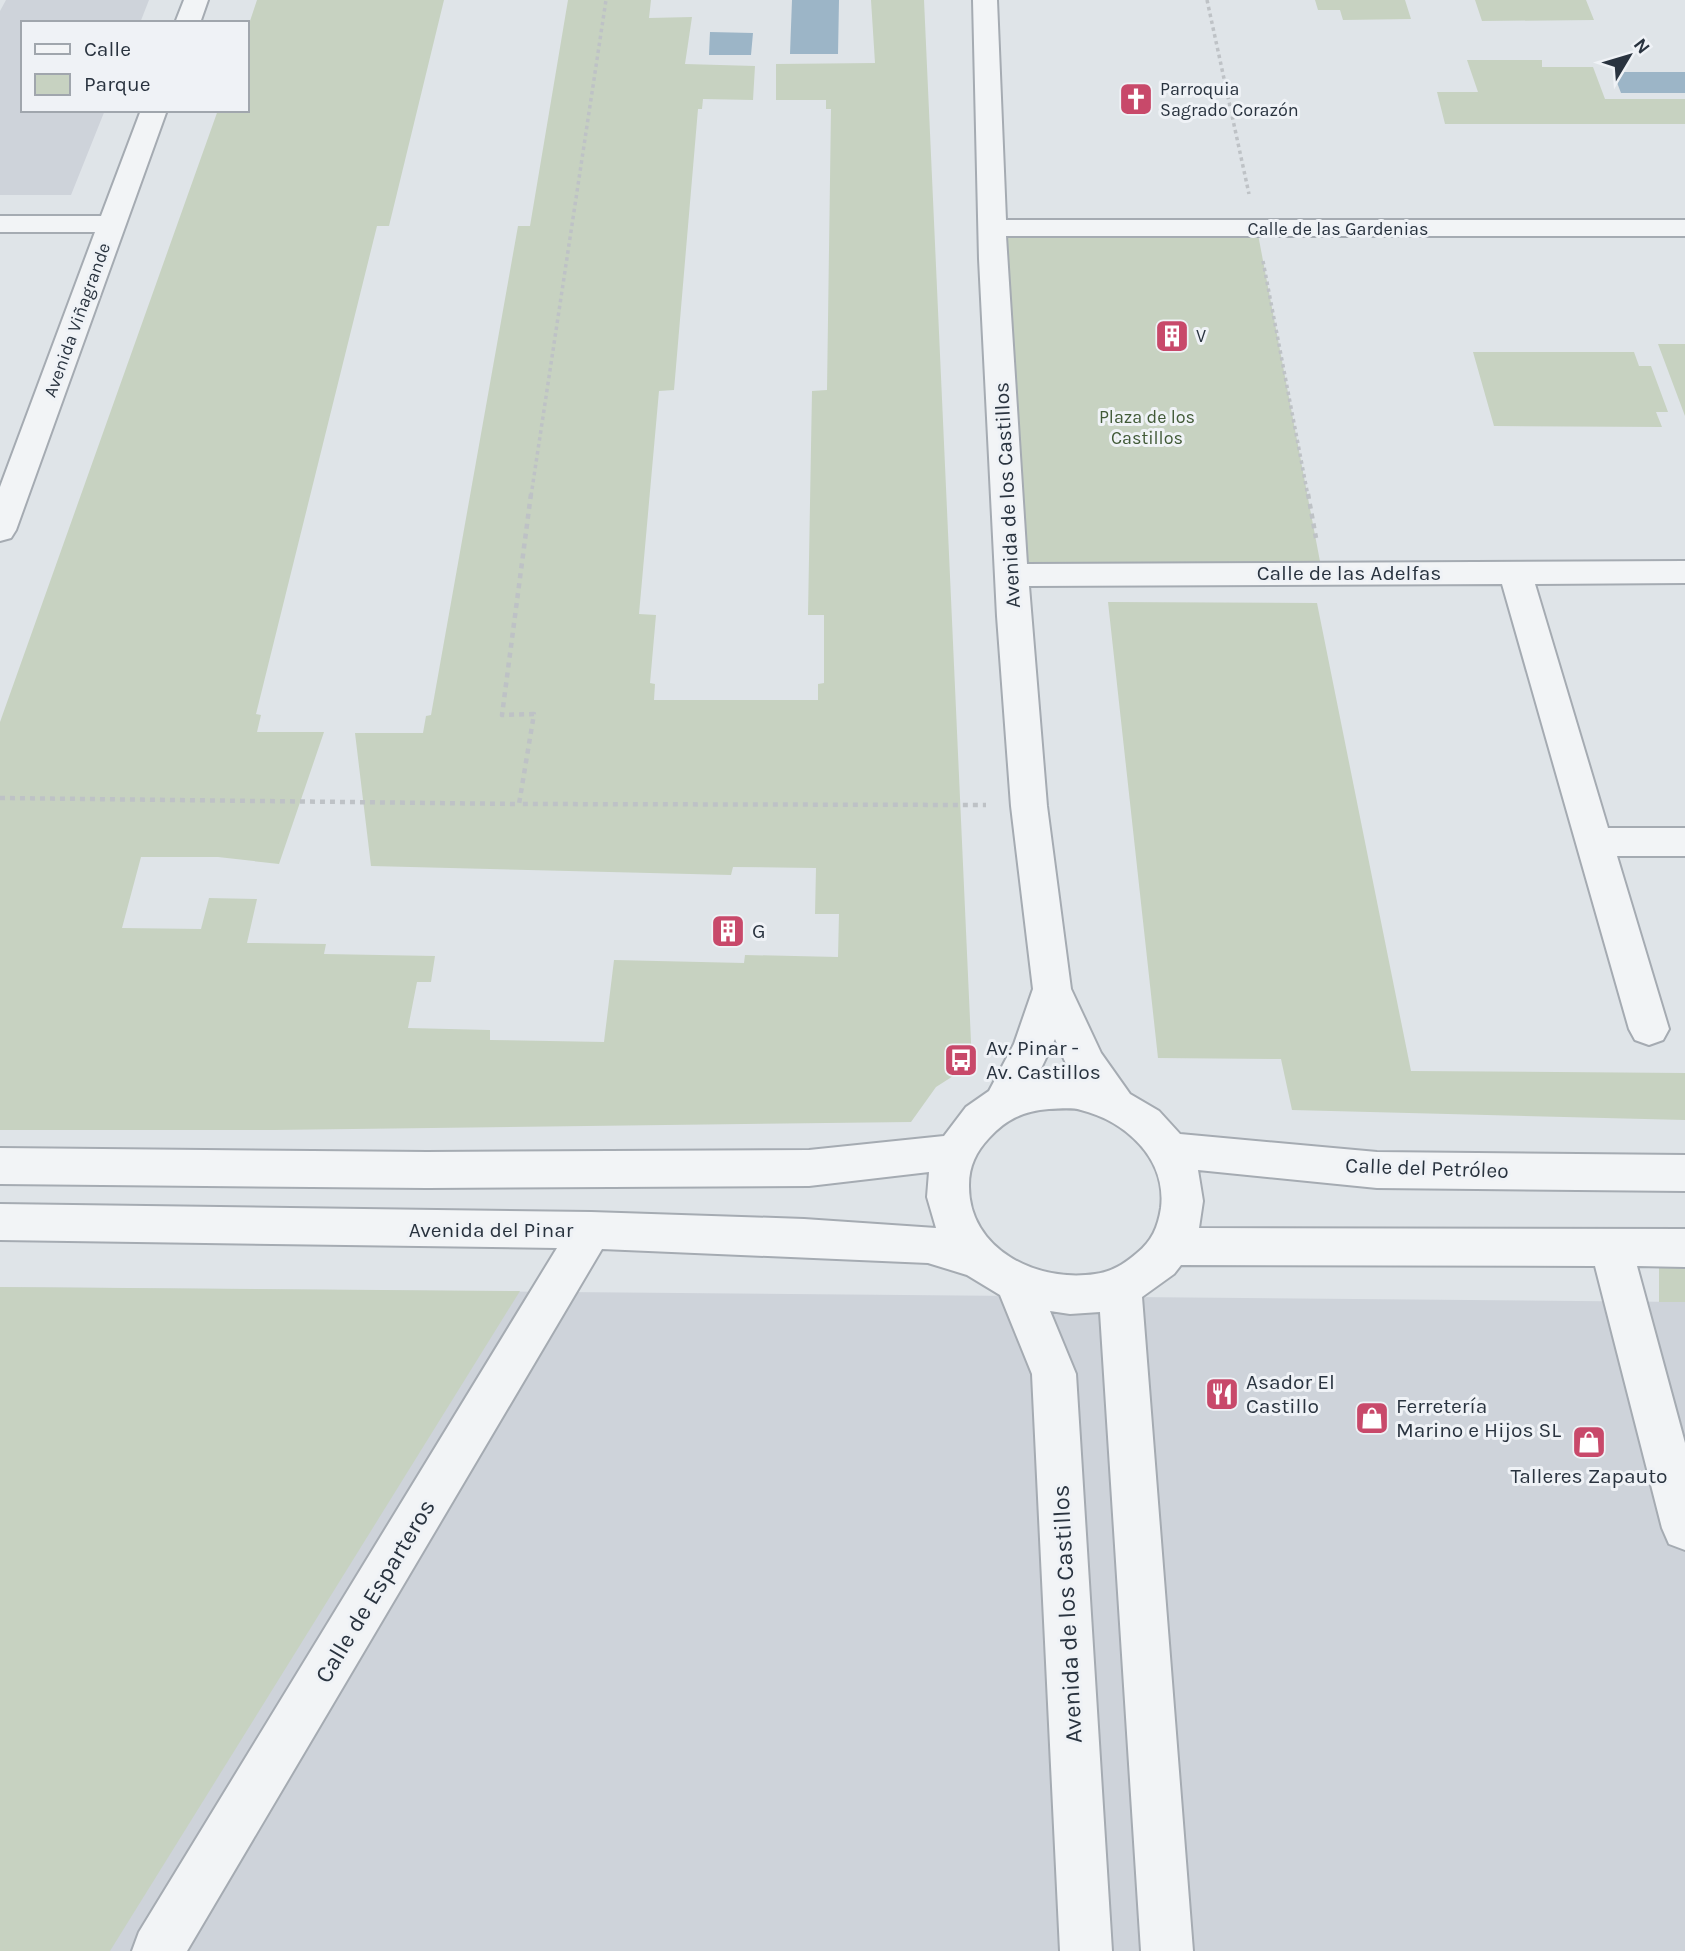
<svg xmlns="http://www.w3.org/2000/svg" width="1685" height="1951" font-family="Karla,sans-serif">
<rect width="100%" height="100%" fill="#dfe4e8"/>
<path fill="#ced3da" d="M 6,0 L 149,0 L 140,23 L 23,23 L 23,110 L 105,110 L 71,195 L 0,195 L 0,11 Z
M 0,1287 L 1685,1302 L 1685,1951 L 0,1951 Z"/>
<path fill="#c7d2c1" d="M 257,0 L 444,0 L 389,226 L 377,226 L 256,714 L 261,715 L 257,732 L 324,732 L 279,864 L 218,857 L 141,857 L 122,928 L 201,929 L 209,898 L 257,899 L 247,943 L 326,944 L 324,954 L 435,956 L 431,982 L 417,982 L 408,1028 L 490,1030 L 490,1040 L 604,1042 L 614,960 L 744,963 L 745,955 L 838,957 L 839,914 L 815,914 L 816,868 L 733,867 L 731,875 L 371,866 L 355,733 L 423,733 L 426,716 L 431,715 L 518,226 L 530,226 L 568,0 L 651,0 L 649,18 L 692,17 L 685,64 L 755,66 L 753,100 L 703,99 L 702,109 L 698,109 L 674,390 L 659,391 L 639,614 L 656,615 L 650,683 L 655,684 L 654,700 L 818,700 L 818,684 L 824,683 L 824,615 L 808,615 L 812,391 L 827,390 L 831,109 L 826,109 L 826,100 L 776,100 L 776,64 L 875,63 L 871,0 L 924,0 L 972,1064 L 936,1087 L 911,1122 L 274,1130 L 0,1130 L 0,722 L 218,110 L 247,110 L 247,30 Z
M 1315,0 L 1405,0 L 1411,19 L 1343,20 L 1340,10 L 1318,10 Z
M 1475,0 L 1586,0 L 1594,20 L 1482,21 Z
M 1467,60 L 1542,60 L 1542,67 L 1593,67 L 1605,99 L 1685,99 L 1685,124 L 1445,124 L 1437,92 L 1478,92 Z
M 992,228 L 1257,229 L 1322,572 L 1012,575 Z
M 1658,344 L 1685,344 L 1685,416 Z
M 1473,352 L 1634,352 L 1639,366 L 1651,366 L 1668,412 L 1656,412 L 1662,427 L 1494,426 Z
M 1108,602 L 1317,603 L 1411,1071 L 1685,1073 L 1685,1120 L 1292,1110 L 1281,1059 L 1158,1058 Z
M 1659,1263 L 1685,1264 L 1685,1302 L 1659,1302 Z
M 0,1287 L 520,1291 L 110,1951 L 0,1951 Z"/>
<path fill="#9cb5c7" d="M 792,0 L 839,0 L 838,54 L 790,54 Z
M 710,32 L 753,33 L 751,55 L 709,55 Z
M 1613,72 L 1685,72 L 1685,93 L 1621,93 Z"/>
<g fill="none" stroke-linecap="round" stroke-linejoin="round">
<g stroke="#a5abb2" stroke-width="4">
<path id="minor" d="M 184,0 L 208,0 L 200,23 L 175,23 Z
M 973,0 L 997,0 L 1006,220 L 1685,220 L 1685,236 L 1006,236 L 1027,564 L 1685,561 L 1685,583 L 1535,584 L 1608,828 L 1685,828 L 1685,856 L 1617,856 L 1669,1029 L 1663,1040 L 1649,1045 L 1635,1040 L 1629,1029 L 1502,584 L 1029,586 L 1047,806 L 1071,989 L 1101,1053 L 1130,1094 L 1159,1111 L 1180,1134 L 1377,1152 L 1685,1155 L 1685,1191 L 1377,1188 L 1198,1170 L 1203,1201 L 1199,1228 L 1685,1229 L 1685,1267 L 1637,1266 L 1685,1443 L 1685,1550 L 1669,1544 L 1662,1528 L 1595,1266 L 1181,1265 L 1174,1274 L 1142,1297 L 1193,1951 L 1141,1951 L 1100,1312 L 1070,1314 L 1050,1311 L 1076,1374 L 1112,1951 L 1060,1951 L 1032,1374 L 1000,1295 L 967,1275 L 928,1263 L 602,1249 L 187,1951 L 132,1951 L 139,1932 L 557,1248 L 0,1240 L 0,1204 L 591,1212 L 804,1219 L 936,1228 L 927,1197 L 929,1172 L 809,1186 L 427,1188 L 0,1184 L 0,1148 L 427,1152 L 809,1150 L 944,1136 L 966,1107 L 989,1091 L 1014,1044 L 1033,989 L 1011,806 L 997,616 L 979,259 ZM 1055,1039 L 1071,1075 L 1037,1077 ZM 1049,1109 C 1059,1109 1071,1107 1081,1110 C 1125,1121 1167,1158 1161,1208 C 1158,1227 1152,1241 1137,1253 C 1124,1264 1112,1272 1095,1274 C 1038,1283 968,1250 969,1185 C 969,1166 976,1152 989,1138 C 1006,1119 1024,1111 1049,1109 Z
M 141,110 L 167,110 L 16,530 L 11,538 L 0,541 L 0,487 L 95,232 L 0,232 L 0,216 L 101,216 Z"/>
</g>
<path stroke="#bec2c6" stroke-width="3.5" stroke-dasharray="3.5 3.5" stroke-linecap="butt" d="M 1207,0 L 1249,194
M 1263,261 L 1308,496
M 531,496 L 606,0"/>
<path stroke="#bec2c6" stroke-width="4.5" stroke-dasharray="5 5" stroke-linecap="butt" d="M 531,494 L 502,715 L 534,714 L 519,804 L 986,805
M 1308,494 L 1316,538
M 0,798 L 519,804"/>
<use href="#minor" fill="#f2f4f6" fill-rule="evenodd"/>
</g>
<defs>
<g id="church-square" transform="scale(1.75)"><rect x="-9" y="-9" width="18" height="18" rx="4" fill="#c8496a" stroke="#eff2f6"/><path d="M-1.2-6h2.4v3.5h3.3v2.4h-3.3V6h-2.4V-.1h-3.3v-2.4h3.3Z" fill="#fff"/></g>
<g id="building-square" transform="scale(1.75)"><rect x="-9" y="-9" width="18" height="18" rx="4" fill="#c8496a" stroke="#eff2f6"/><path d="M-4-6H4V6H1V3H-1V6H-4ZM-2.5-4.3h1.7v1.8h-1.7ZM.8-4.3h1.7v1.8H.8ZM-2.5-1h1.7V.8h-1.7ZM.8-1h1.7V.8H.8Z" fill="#fff"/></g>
<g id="bus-square" transform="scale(1.75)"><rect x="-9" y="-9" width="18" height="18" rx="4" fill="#c8496a" stroke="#eff2f6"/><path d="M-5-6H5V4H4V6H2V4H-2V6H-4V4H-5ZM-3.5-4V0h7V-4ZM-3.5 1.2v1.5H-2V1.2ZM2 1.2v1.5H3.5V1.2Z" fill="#fff"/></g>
<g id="restaurant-square" transform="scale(1.75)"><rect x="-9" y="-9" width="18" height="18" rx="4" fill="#c8496a" stroke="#eff2f6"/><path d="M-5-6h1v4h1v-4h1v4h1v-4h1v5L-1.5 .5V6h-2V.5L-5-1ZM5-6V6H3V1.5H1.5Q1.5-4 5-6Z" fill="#fff"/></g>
<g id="shop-square" transform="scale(1.75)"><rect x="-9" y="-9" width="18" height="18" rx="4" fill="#c8496a" stroke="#eff2f6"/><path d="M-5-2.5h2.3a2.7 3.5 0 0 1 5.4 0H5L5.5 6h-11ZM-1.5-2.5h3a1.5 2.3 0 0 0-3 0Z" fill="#fff"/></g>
</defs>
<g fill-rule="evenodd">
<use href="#church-square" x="1136" y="99"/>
<use href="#building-square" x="1172" y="336"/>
<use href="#building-square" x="728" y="931"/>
<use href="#bus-square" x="961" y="1060"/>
<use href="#restaurant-square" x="1222" y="1394"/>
<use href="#shop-square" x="1372" y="1418"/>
<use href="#shop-square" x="1589" y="1442"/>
</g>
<g text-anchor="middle" stroke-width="6" stroke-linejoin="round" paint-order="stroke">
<g font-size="18" fill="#29333f" stroke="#eff2f6" text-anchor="start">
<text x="1160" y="95">Parroquia<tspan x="1160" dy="21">Sagrado Corazón</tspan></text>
<text x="1196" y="342">V</text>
</g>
<g font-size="18" fill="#29333f" stroke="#eff2f6">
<text x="1338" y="235">Calle de las Gardenias</text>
<text transform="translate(77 320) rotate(-70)" y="6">Avenida Viñagrande</text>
</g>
<g font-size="18" fill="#415a37" stroke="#eff2f6">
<text x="1147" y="423">Plaza de los<tspan x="1147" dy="21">Castillos</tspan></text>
</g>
<g font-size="21" fill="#29333f" stroke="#eff2f6">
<text transform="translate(1007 495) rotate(-93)" y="7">Avenida de los Castillos</text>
<text x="1349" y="580">Calle de las Adelfas</text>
<text transform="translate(1427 1168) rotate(2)" y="7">Calle del Petróleo</text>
<text x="491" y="1237">Avenida del Pinar</text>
</g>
<g font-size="21" fill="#29333f" stroke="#eff2f6" text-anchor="start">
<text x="752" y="938">G</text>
<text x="986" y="1055">Av. Pinar -<tspan x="986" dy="24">Av. Castillos</tspan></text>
<text x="1246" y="1389">Asador El<tspan x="1246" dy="24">Castillo</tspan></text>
<text x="1396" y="1413">Ferretería<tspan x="1396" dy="24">Marino e Hijos SL</tspan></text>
<text x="1589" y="1483" text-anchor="middle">Talleres Zapauto</text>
</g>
<g font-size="24" fill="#29333f" stroke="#eff2f6">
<text transform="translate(375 1591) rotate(-59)" y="8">Calle de Esparteros</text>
<text transform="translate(1067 1614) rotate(-93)" y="8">Avenida de los Castillos</text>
</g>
</g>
<rect x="21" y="21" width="228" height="91" fill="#eff2f6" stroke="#a0a6ad" stroke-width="2"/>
<rect x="35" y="44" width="35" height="10" fill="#f2f4f6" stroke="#a0a6ad" stroke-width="2"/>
<text x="84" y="56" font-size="21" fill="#29333f">Calle</text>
<rect x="35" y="74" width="35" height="21" fill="#c7d2c1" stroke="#a0a6ad" stroke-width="2"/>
<text x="84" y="91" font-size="21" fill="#29333f">Parque</text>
<g transform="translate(1629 56) rotate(52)" stroke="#eff2f6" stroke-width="5" paint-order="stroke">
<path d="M0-5L12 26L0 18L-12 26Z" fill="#29333f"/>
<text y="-10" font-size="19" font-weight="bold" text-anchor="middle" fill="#29333f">N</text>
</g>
</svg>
